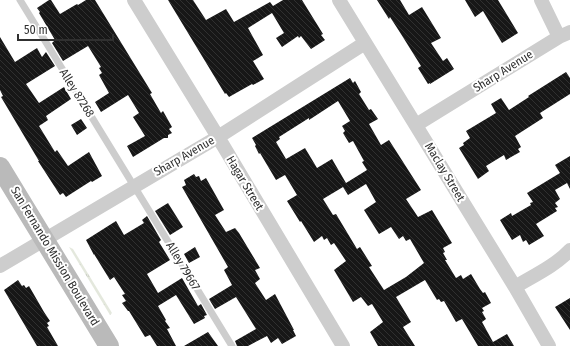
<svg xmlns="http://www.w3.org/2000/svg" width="570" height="346" font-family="'Fira Sans Condensed',sans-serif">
<defs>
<pattern id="grass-tufts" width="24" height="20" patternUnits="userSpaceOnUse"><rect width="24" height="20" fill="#e4e8dd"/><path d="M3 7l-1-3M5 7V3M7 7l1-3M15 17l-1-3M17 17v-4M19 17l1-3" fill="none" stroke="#c4c7be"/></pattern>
<pattern id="building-back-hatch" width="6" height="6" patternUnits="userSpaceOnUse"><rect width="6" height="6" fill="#171717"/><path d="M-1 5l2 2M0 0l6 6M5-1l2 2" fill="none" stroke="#303030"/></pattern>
</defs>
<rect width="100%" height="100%" fill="#fff"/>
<path fill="url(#grass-tufts)" d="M 69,247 L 73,249 L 112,313 L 110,315 Z"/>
<path fill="url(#building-back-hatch)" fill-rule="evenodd" d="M 49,0 L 51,0 L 60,14 L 77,4 L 78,5 L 86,0 L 95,0 L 152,93 L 150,94 L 161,113 L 163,111 L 172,127 L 169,129 L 172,133 L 168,135 L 168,138 L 164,138 L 133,157 L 127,146 L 145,136 L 133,117 L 139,113 L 128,95 L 101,112 L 95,102 L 109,93 L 99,75 L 102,73 L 99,68 L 101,67 L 88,46 L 63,61 L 52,43 L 55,40 L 39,13 L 40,12 L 37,8 Z
M 168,0 L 193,0 L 206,20 L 226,9 L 234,22 L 270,2 L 273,6 L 283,0 L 302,0 L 323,34 L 321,35 L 325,40 L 311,49 L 301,36 L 299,38 L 298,36 L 282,47 L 276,38 L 284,33 L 272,13 L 248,28 L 263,55 L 253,61 L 264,79 L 253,85 L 252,84 L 229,97 L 226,93 L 225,94 Z
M 377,0 L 400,0 L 409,15 L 422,7 L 441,38 L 431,43 L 443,61 L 447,58 L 454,69 L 430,84 L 430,83 L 428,84 L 418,68 L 421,66 L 401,34 L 390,17 L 389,19 Z
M 465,0 L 498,0 L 518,33 L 502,43 L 483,11 L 475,17 Z
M 0,37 L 15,62 L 37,48 L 42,57 L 46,52 L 55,66 L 26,84 L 39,103 L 64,87 L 71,99 L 46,116 L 48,120 L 39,126 L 55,152 L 57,150 L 68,166 L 89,152 L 102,176 L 92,182 L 91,181 L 66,197 L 63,193 L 60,195 L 38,161 L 39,161 L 1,97 L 3,96 L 0,90 Z
M 566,72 L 570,78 L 570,94 L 540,113 L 543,118 L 515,136 L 521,147 L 518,149 L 520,152 L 506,160 L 504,155 L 486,166 L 489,171 L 478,179 L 459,148 L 464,145 L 463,143 L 470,138 L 466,131 L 496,113 L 491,104 L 501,98 L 509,110 L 529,97 L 528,96 Z
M 350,78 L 353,83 L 355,81 L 361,92 L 359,94 L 369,110 L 371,109 L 378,119 L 369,124 L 381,145 L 389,140 L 421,190 L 406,199 L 418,217 L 432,210 L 452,243 L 443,248 L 445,252 L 443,253 L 447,260 L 445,260 L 456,278 L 461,275 L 463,279 L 471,274 L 480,289 L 483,293 L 485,292 L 491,303 L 482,308 L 484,311 L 482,312 L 486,319 L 482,322 L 493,342 L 507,334 L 514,346 L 478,346 L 462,319 L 456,322 L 444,301 L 441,302 L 439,299 L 437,300 L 425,280 L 396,297 L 411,322 L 403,327 L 415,346 L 378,346 L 370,332 L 383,322 L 372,304 L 368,306 L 361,297 L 353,302 L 334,270 L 346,261 L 334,243 L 331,245 L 327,238 L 324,240 L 322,236 L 314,242 L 301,221 L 300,222 L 287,201 L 297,195 L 285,175 L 276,180 L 260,153 L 259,154 L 255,146 L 256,145 L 252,138 ZM 338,101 L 350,121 L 342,126 L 345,131 L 343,133 L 349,143 L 353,141 L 364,161 L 362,162 L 367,170 L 346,183 L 332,159 L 317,168 L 305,148 L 286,159 L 276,142 L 280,139 L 279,137 L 309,118 L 309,120 ZM 366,184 L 376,202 L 364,210 L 379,234 L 391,227 L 399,239 L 403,236 L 406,241 L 410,239 L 424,263 L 406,277 L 384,290 L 369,267 L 372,266 L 360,247 L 357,249 L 336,214 L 333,215 L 323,199 L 343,187 L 348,195 Z
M 81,119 L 87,128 L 77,135 L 71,125 Z
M 570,156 L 570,189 L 567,183 L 555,190 L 560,199 L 555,203 L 558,207 L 555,208 L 557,211 L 536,224 L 544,236 L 529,245 L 526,240 L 523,242 L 520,235 L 512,240 L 500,220 L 511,213 L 512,216 L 531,205 L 530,203 L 533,202 L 527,193 L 560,173 L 555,165 Z
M 194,174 L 196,177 L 199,176 L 201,181 L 206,178 L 224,210 L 215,215 L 226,232 L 235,228 L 239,233 L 260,268 L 255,270 L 260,279 L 255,283 L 266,300 L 275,294 L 294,330 L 293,330 L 296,336 L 282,344 L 278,338 L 271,343 L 267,336 L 248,346 L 237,346 L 235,341 L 256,329 L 236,297 L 215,309 L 209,299 L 232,285 L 224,270 L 228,267 L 182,187 L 186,185 L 184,180 Z
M 168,203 L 183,227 L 170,235 L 155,211 Z
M 147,216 L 161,240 L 159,242 L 170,260 L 147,274 L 158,293 L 182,278 L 198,306 L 201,304 L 207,315 L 204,316 L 205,318 L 194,324 L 176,295 L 158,306 L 166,320 L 165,321 L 170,328 L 167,329 L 176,346 L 157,346 L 150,335 L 145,337 L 129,311 L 128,311 L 122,303 L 126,301 L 122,295 L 125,294 L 114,277 L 110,280 L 94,254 L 94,255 L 86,240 L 116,221 L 124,235 L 144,223 L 142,220 Z
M 195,247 L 200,257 L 189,263 L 184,254 Z
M 18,280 L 22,286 L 24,285 L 26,288 L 29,286 L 44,312 L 50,321 L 47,323 L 49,326 L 47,327 L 58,346 L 37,346 L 4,290 Z
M 570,298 L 570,330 L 555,307 Z
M 208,332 L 218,346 L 184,346 Z"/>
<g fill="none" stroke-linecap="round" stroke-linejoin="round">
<path stroke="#cdcdcd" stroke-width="7" d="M 20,0 L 232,346"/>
<path stroke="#cdcdcd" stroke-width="14" d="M 134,0 L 218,137 L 343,346
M 339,0 L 515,287 L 549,346
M 541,0 L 559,37
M 416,125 L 559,37 L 570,32
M 0,266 L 218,137 L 365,43
M 515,287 C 533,276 555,266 570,250"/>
<path stroke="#bababa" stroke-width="20" d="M 0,167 L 109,346"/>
</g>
<g text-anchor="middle" stroke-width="4" stroke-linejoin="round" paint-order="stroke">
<g font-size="12" fill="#303030" stroke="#fff">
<text transform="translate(503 71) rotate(-32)" y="4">Sharp Avenue</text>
<text transform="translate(77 93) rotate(58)" y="4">Alley 87268</text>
<text transform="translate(184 156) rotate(-30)" y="4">Sharp Avenue</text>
<text transform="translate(445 172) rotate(59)" y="4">Maclay Street</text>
<text transform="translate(245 183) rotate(59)" y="4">Hagar Street</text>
<text transform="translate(55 256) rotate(59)" y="4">San Fernando Mission Boulevard</text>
<text transform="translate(183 266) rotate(59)" y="4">Alley 79667</text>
</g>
</g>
<path d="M18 34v6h95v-6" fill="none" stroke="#303030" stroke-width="2"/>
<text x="24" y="34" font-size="12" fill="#303030" stroke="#ffffff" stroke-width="3" paint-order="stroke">50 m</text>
</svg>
